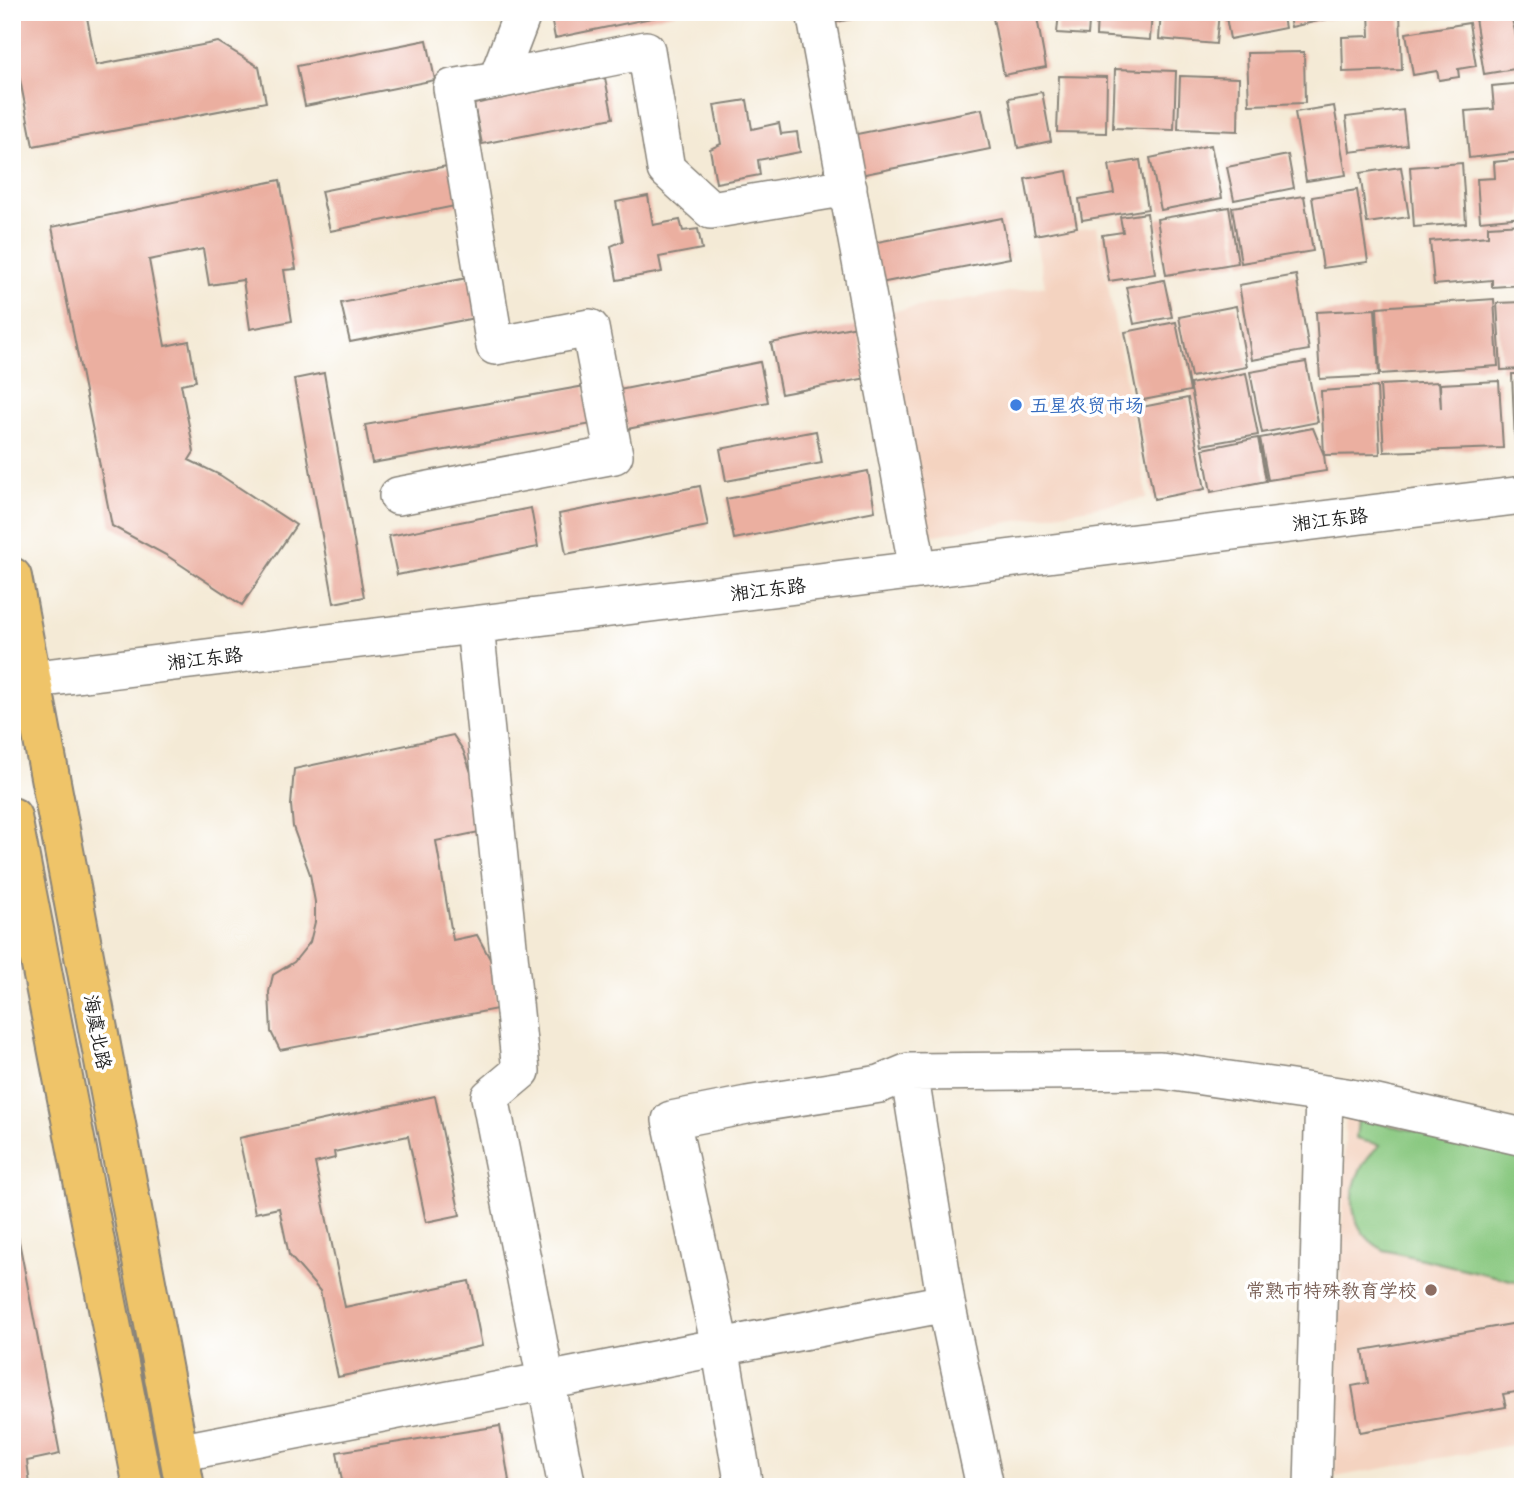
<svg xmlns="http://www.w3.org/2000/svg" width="1535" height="1499" font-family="'Balsamiq Sans','LXGW WenKai TC',sans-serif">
<rect width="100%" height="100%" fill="#fff"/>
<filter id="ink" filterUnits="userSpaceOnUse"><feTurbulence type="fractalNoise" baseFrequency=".0143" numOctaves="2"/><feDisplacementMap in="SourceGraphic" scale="14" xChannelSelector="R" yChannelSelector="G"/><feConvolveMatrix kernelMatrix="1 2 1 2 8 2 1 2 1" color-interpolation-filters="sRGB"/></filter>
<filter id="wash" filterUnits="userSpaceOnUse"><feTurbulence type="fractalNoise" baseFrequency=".00686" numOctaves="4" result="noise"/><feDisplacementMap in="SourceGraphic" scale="28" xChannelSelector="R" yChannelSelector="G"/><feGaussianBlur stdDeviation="1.57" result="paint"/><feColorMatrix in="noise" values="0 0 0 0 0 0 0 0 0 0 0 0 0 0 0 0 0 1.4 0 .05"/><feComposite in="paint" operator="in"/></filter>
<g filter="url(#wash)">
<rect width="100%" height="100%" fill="#f4ead6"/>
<path fill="#f4d3c0" d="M 1097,226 L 1147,498 L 924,537 L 887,312 L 1045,286 L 1035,238 Z
M 1346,1097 L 1523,1137 L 1523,1443 L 1335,1477 Z"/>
<path fill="#88c87f" stroke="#52724e" stroke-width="2" d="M 1358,1119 L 1523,1153 L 1523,1283 L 1384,1250 C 1340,1228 1346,1173 1380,1145 L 1356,1139 Z"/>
<g id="blocks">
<path fill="#ebafa0" d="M 12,12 L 86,12 L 96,65 L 218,42 L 259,67 L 266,102 L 33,146 L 12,39 Z
M 550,12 L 676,12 L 676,13 L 555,38 Z
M 829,12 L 878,12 L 878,14 L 831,23 Z
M 1027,12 L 1036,12 L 1046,67 L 1004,75 L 993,18 Z
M 1059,12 L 1090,12 L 1088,35 L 1057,33 Z
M 1097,12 L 1152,12 L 1150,40 L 1096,36 Z
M 1161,12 L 1219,12 L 1216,44 L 1159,39 Z
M 1225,12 L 1282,12 L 1285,28 L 1230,39 Z
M 1288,12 L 1336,12 L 1337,17 L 1291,27 Z
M 1369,12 L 1400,12 L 1402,70 L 1343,72 L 1342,37 L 1370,36 Z
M 1474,12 L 1510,12 L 1515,31 L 1521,68 L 1484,74 Z
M 1469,23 L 1476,66 L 1458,69 L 1459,77 L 1439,80 L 1437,71 L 1413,75 L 1406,33 Z
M 427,40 L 435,80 L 305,106 L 297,66 Z
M 1304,52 L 1305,103 L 1249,105 L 1247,53 Z
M 1115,69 L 1176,71 L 1174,130 L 1113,128 Z
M 1059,76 L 1107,77 L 1106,133 L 1057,132 Z
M 1180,76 L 1239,78 L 1238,131 L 1178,129 Z
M 605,78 L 613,118 L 482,144 L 474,104 Z
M 1523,83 L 1523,152 L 1469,158 L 1465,111 L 1494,109 L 1492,86 Z
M 1042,92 L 1051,141 L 1018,148 L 1009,98 Z
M 747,100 L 752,129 L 779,123 L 781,134 L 797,132 L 800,152 L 758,160 L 760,175 L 716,183 L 710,149 L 721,144 L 714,105 Z
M 1334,106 L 1346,175 L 1306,181 L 1295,112 Z
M 982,109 L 990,149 L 860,175 L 852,135 Z
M 1403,110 L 1407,145 L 1350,152 L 1346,117 Z
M 1211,145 L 1222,198 L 1161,210 L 1150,158 Z
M 1288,155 L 1294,188 L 1234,200 L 1227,167 Z
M 1523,159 L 1523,217 L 1480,221 L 1477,179 L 1495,178 L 1494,162 Z
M 1140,160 L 1148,209 L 1082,220 L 1079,199 L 1114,193 L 1109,165 Z
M 1462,163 L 1466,223 L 1414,227 L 1410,167 Z
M 452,165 L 460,205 L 330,231 L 321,191 Z
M 1401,167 L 1409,217 L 1367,223 L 1360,173 Z
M 1067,171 L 1077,227 L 1035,235 L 1025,179 Z
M 280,180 L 296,269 L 284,270 L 292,321 L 250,329 L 243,280 L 209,285 L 203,249 L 149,260 L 165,346 L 189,341 L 196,381 L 181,384 L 194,452 L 189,460 L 220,475 L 296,525 L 242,605 L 166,555 L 112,526 L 52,227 Z
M 1357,190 L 1368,262 L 1323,268 L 1312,197 Z
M 648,196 L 653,225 L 680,220 L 683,231 L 698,229 L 702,249 L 659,257 L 662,272 L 617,280 L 611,246 L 623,241 L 616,202 Z
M 1304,196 L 1313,251 L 1241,263 L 1232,207 Z
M 1229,207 L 1238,263 L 1166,275 L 1157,219 Z
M 1147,213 L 1155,274 L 1109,281 L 1102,235 L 1123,232 L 1120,217 Z
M 1002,218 L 1010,258 L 880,283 L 872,243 Z
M 1523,224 L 1523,285 L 1492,287 L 1492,280 L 1434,285 L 1430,241 L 1488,236 L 1488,226 Z
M 1296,275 L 1309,350 L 1252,360 L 1239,285 Z
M 472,277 L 480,317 L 350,342 L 341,303 Z
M 1164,280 L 1172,317 L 1134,324 L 1126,287 Z
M 1494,299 L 1498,366 L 1380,374 L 1377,307 Z
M 1523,302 L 1523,369 L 1501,370 L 1497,303 Z
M 1236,306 L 1247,367 L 1191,377 L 1179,317 Z
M 1375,309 L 1379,376 L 1320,379 L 1316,312 Z
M 1176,322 L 1190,391 L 1138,401 L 1125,332 Z
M 857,326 L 867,378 L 781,394 L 771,343 Z
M 760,362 L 768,402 L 627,429 L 619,390 Z
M 1306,362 L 1318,422 L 1262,433 L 1250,372 Z
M 324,373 L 364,597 L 334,603 L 294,379 Z
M 1246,373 L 1258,435 L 1202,445 L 1190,384 Z
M 1512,374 L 1523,374 L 1523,441 L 1515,441 Z
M 1499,381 L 1503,448 L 1384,452 L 1380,385 L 1439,382 L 1441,409 L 1440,384 Z
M 585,386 L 592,424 L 372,463 L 365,425 Z
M 1377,387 L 1380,454 L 1324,455 L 1321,391 Z
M 1188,398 L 1205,489 L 1154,499 L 1137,408 Z
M 1313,428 L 1324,455 L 1326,471 L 1268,480 L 1260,438 Z
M 816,431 L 822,463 L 726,481 L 720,449 Z
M 1258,438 L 1266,481 L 1211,492 L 1203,449 Z
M 868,471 L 875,511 L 734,539 L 726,499 Z
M 700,486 L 708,526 L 566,554 L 559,514 Z
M 531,508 L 538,547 L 397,575 L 389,536 Z
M 453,735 L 463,750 L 477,789 L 479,832 L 436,841 L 453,940 L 477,935 L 495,968 L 497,1009 L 280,1050 L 271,1032 L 269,992 L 273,975 L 294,962 L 310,942 L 315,922 L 315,902 L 310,874 L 293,827 L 291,805 L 294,769 Z
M 435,1096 L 460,1215 L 426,1222 L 408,1136 L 334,1152 L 335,1158 L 315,1163 L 345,1307 L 469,1281 L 482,1346 L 338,1377 L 320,1291 L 289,1255 L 279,1208 L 255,1213 L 239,1138 Z
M 12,1205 L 60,1454 L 27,1461 L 30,1485 L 22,1487 L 12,1487 Z
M 1523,1322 L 1523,1391 L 1503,1394 L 1506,1407 L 1360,1432 L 1352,1386 L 1368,1383 L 1363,1350 Z
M 500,1426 L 510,1487 L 343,1487 L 337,1452 Z"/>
</g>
</g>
<g filter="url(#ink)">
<use href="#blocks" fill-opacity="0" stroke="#888379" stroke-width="2"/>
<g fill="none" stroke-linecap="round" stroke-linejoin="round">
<g stroke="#888379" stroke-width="40">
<path id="minor" d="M 523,12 L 497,80 L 646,50 L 666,169 L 711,210 L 848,187
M 815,12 L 918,570
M 398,496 L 614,455 L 590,328 L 495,346 L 452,88 L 497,80
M 475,626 L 521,1071 L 490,1097 L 567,1487
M 12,682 L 1523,495
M 909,1072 L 946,1303 L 985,1487
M 178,1453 L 946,1303
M 744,1487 L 720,1346 L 671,1120 L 747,1105 L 880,1084 L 909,1072 L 1160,1070 L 1346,1097 L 1523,1137
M 1313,1487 L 1324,1094"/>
</g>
<g stroke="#888379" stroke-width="42">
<path id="major" d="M 12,577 L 185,1487
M 12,817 L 143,1487"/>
</g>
<use href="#minor" stroke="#fff" stroke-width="37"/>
<use href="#major" stroke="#efc469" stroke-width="38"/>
</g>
</g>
<circle fill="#3f7fe0" stroke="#fff" stroke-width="2.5" cx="1016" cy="405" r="7"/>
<circle fill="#8d6e63" stroke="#fff" stroke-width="2.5" cx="1431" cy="1290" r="7"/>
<g text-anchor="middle" stroke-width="7" stroke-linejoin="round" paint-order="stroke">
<g font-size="19" fill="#366cbe" stroke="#fff" text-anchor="start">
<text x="1030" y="412">五星农贸市场</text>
</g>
<g font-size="19" fill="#1c1c1c" stroke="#fff">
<text transform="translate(1330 519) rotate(-7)" y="7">湘江东路</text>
<text transform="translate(768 589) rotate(-7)" y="7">湘江东路</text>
<text transform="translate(205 658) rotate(-7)" y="7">湘江东路</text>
<text transform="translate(98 1032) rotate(79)" y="7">海虞北路</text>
</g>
<g font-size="19" fill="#785e54" stroke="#fff" text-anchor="end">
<text x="1417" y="1297">常熟市特殊教育学校</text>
</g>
</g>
<rect width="1535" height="1499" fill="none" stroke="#fff" stroke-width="42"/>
</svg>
